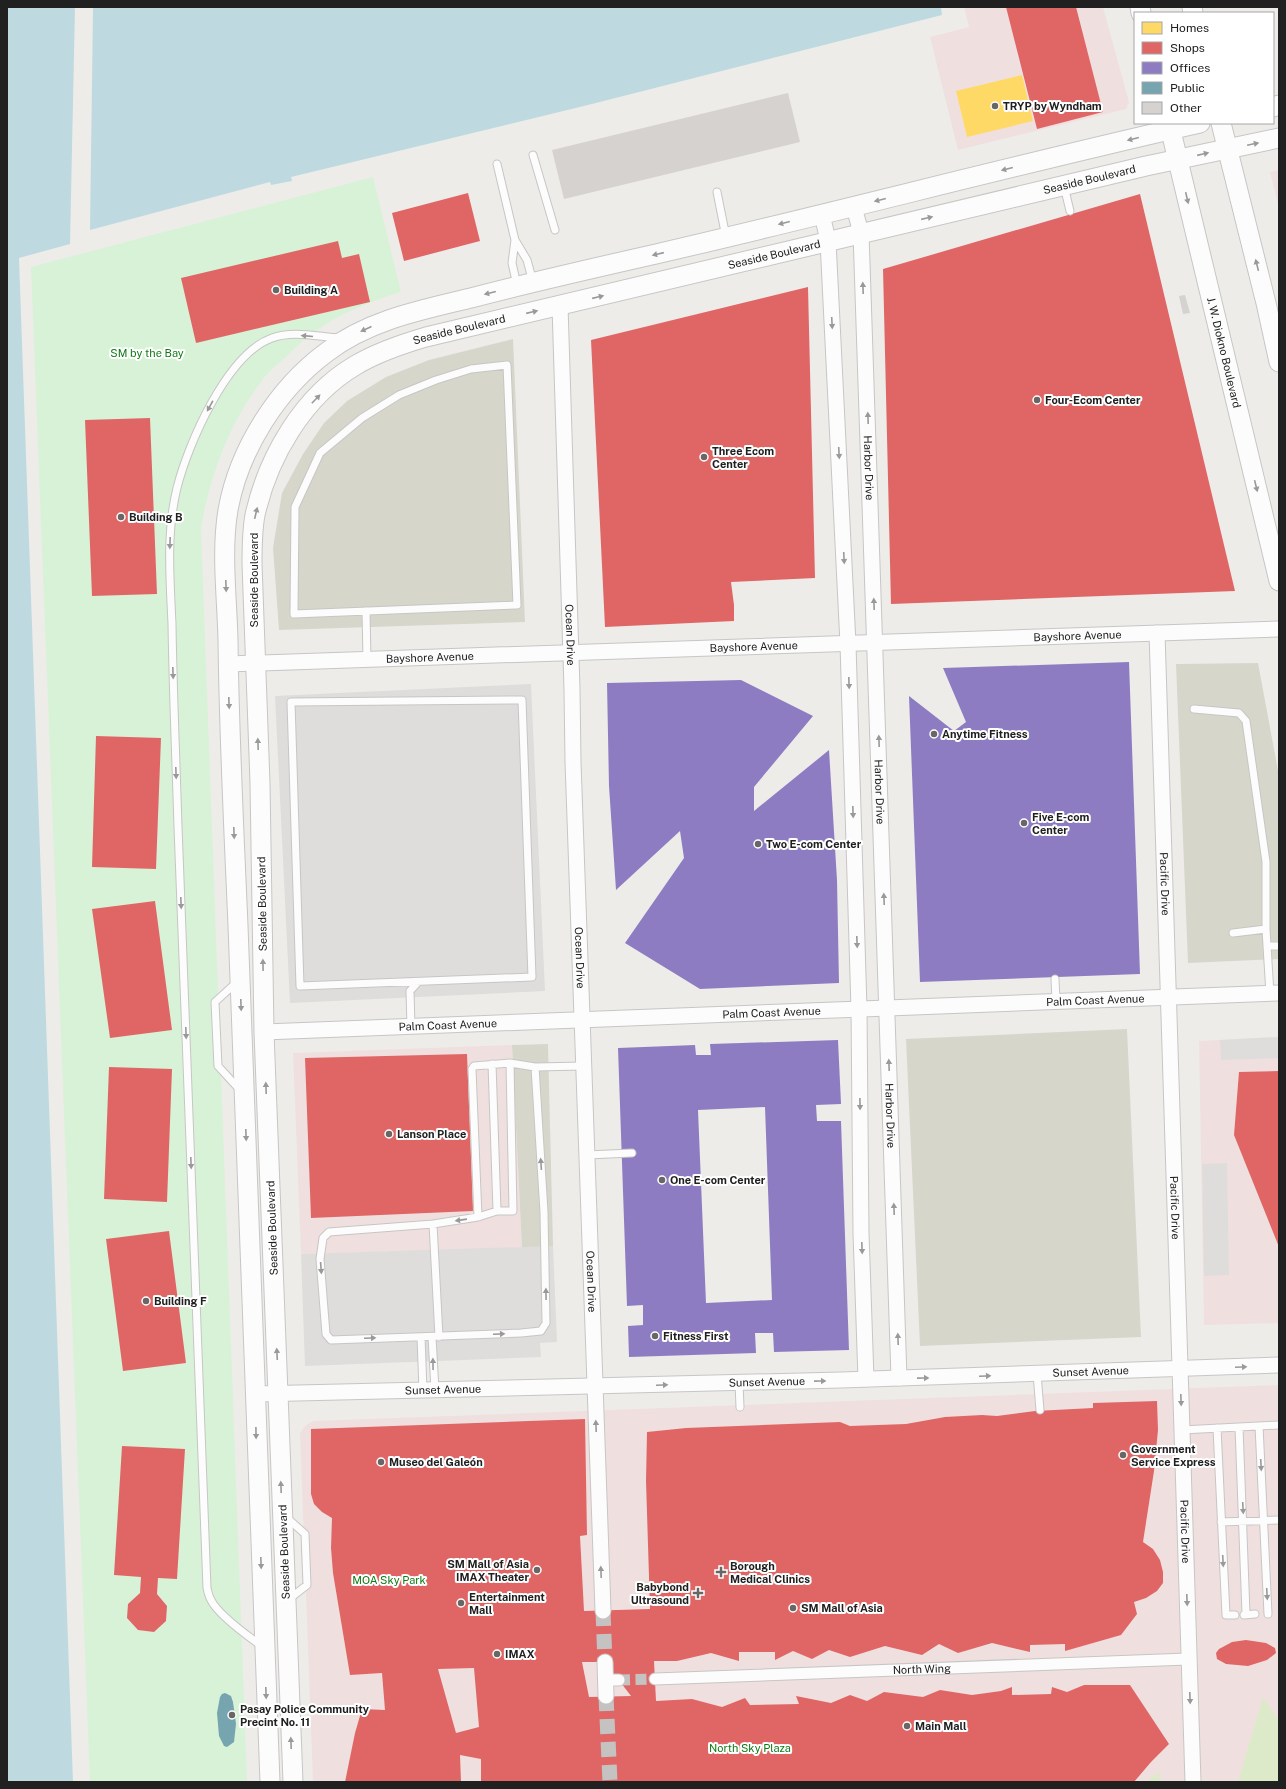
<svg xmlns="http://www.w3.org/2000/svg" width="1286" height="1789" font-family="'Public Sans',sans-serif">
<rect width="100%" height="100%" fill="#eeece9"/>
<path fill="#efe0df" d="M 964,7 L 1103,7 L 1129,102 L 1126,109 L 958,150 L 930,37 L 969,27 Z
M 1279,170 L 1279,208 L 1270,172 Z
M 1279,1037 L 1279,1323 L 1204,1325 L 1199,1041 Z
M 512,1045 L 522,1248 L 301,1254 L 293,1053 Z
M 1279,1385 L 1279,1782 L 313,1782 L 300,1433 L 305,1426 L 313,1421 Z"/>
<path fill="#d7d6cb" d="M 513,339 L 525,622 L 279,630 L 273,548 L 282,493 L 303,454 L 324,423 L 347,401 L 386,377 L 429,360 Z
M 1258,663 L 1279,776 L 1279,959 L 1188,963 L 1176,664 Z
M 1127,1029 L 1141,1337 L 920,1346 L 906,1039 Z
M 548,1044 L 553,1246 L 522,1248 L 512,1045 Z"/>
<path fill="#dceac9" d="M 1263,1697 L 1279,1721 L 1279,1782 L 1238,1782 Z
M 1159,1772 L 1161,1782 L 1146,1782 Z"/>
<path fill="#d8f2d7" d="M 373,177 L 401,292 C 371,301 339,314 313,333 C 303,340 293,350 284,359 C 277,365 269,371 264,378 C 230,421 210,474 201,528 L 247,1782 L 90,1782 L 31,267 Z"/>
<path fill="#dedddc" d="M 531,684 L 545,991 L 290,1003 L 275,696 Z
M 1279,1037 L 1279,1058 L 1221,1060 L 1220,1040 Z
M 1227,1163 L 1229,1275 L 1204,1276 L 1202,1164 Z
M 553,1246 L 557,1342 L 540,1343 L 541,1357 L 305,1366 L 301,1254 Z"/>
<path fill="#bedae0" d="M 7,7 L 75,7 L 70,244 L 19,258 L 73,1782 L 7,1782 Z
M 93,7 L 941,7 L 942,15 L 588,105 L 291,177 L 292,181 L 271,185 L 270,182 L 90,230 Z"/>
<path fill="#ffd966" d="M 1022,75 L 1033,121 L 967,137 L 956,91 Z"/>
<path fill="#e06666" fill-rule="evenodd" d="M 1006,7 L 1076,7 L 1103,112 L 1037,129 Z
M 468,193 L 480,241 L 404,261 L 392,213 Z
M 1140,194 L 1235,591 L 891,604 L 883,269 Z
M 338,241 L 342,258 L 359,254 L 370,302 L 196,343 L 181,278 Z
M 808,287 L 815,578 L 731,582 L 734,605 L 734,621 L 605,627 L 591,340 Z
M 150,418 L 157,594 L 92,596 L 85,420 Z
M 96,736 L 161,738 L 156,869 L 92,867 Z
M 155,901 L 172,1030 L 110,1038 L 92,909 Z
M 467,1054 L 473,1211 L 311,1218 L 305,1058 Z
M 109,1067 L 172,1069 L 167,1202 L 104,1199 Z
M 1279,1071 L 1279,1247 L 1234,1135 L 1239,1072 Z
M 169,1231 L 186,1363 L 123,1371 L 106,1239 Z
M 1157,1401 L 1158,1430 L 1154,1471 L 1143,1542 L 1153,1549 L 1160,1560 L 1163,1572 L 1163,1583 L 1157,1591 L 1146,1598 L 1134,1602 L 1137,1614 L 1121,1635 L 1065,1651 L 1065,1644 L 1030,1645 L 1030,1652 L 992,1643 L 958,1653 L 939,1644 L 922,1655 L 885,1646 L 850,1657 L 829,1650 L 812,1659 L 793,1651 L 775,1660 L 775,1652 L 739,1652 L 739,1661 L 711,1653 L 677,1661 L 654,1661 L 656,1701 L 692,1699 L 722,1707 L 745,1698 L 750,1705 L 799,1704 L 796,1696 L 831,1703 L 850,1695 L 867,1701 L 884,1692 L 923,1697 L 940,1690 L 972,1695 L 1001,1691 L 1012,1687 L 1012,1695 L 1051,1694 L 1052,1687 L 1067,1692 L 1084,1685 L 1130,1685 L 1169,1744 L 1151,1762 L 1134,1782 L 481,1782 L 481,1759 L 460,1755 L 461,1782 L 345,1782 L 355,1733 L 362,1709 L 385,1710 L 382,1673 L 350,1675 L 333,1573 L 331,1548 L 332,1518 L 322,1512 L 314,1504 L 311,1494 L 311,1429 L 585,1419 L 587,1535 L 580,1536 L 584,1611 L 650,1609 L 646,1481 L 647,1432 L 686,1428 L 840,1422 L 850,1426 L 906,1424 L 945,1417 L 982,1415 L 997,1416 L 1035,1411 L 1093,1408 L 1093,1403 ZM 582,1662 L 605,1662 L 631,1696 L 589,1697 ZM 474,1668 L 479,1727 L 456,1733 L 438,1669 Z
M 122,1446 L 185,1449 L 177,1579 L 158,1578 L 157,1594 L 167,1606 L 166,1621 L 154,1632 L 138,1630 L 127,1618 L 128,1604 L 140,1593 L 141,1577 L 114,1575 Z
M 1246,1640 L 1266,1643 L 1275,1648 L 1276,1653 L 1267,1660 L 1248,1666 L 1226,1664 L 1217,1659 L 1216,1653 L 1219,1649 L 1232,1642 Z"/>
<path fill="#8e7cc3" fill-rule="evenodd" d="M 1129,662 L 1140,974 L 920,982 L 909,696 L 954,731 L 966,722 L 943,668 Z
M 741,680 L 813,716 L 754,787 L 754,811 L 829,750 L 837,880 L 839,983 L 700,989 L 625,943 L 684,858 L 680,831 L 616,890 L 609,786 L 607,683 Z
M 838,1040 L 841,1104 L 816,1105 L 817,1121 L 841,1121 L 849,1350 L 774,1352 L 773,1333 L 755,1333 L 756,1353 L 629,1357 L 628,1326 L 643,1325 L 643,1305 L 627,1306 L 618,1048 L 695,1045 L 696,1055 L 711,1055 L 710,1044 ZM 765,1107 L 772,1300 L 706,1303 L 698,1110 Z"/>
<path fill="#76a5af" d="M 225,1693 L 231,1696 L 233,1702 L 236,1724 L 234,1742 L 227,1747 L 224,1746 L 219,1736 L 217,1713 L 220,1697 L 222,1694 Z"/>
<path fill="#d5d2d0" d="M 788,93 L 800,142 L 564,199 L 552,150 Z
M 1185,295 L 1190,313 L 1183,314 L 1179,296 Z"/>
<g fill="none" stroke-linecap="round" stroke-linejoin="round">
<path stroke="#c5c3c1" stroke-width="11" stroke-dasharray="11 5.5" stroke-linecap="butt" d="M 619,1680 L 655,1679"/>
<path stroke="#c5c3c1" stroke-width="15" stroke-dasharray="15 8" stroke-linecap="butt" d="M 603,1611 L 605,1662
M 606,1696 L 610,1782"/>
<g stroke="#c7c6c5" stroke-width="9">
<path id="service" d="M 533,155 L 555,230
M 497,164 L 515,240 L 527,260 L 533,282
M 1064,186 L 1070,211
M 717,192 L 726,237
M 515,240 L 512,263 L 517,285
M 507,365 L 517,605 L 294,614 L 295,507 L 320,453 L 362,418 L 399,395 L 436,380 L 471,369 Z
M 366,611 L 367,660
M 522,700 L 532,977 L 300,986 L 291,702 Z
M 1194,709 L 1239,713 L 1246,721 L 1266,862 L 1266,929
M 1233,933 L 1266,929 L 1267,946 L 1279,946
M 1267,946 L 1270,994
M 1055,979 L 1056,1001
M 237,982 L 215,1002 L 218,1066 L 240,1090
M 411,1027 L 410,991 L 418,982
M 510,1063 L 513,1211 L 497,1211 L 478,1217 L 433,1224 L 329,1232 L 323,1238 L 320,1259 L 326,1334 L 331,1340 L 521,1333 L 541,1331 L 546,1323 L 544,1212 L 535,1067
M 492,1064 L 497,1211
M 587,1155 L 632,1153
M 478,1217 L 472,1069 L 474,1066 L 510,1063 L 535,1067 L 584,1066
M 433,1224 L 439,1337
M 421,1337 L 423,1390
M 432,1337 L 435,1390
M 1037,1374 L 1040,1410
M 739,1383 L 740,1407
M 1259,1426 L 1268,1614
M 1239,1427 L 1246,1614
M 1217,1428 L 1226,1615 L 1235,1615
M 1182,1430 L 1279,1425
M 286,1517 L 305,1534 L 307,1585 L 289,1599
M 1221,1522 L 1279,1520
M 1244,1615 L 1255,1614
M 263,1647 C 249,1637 218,1615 211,1600 C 209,1597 208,1592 207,1588 C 197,1335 188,1081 178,827 C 176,760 173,692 172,624 C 170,579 166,532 177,488 C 188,444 227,354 272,338 C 293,330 319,337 340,338"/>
</g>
<g stroke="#c7c6c5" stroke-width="13">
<g id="pedestrian">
<path id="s1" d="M 655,1679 L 1188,1659"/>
<path d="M 606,1680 L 619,1680"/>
</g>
</g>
<g stroke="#c7c6c5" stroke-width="17">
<g id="minor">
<path id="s2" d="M 854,207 L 861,233 L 899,1378"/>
<path d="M 822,214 L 828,241 L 848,644 L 859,1009 L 861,1233 L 866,1379"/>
<path id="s3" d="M 560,306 L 572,689 L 573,762 L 603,1611"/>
<path id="s4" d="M 1157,633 L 1193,1782"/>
<path id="s5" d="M 228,664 L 1279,629"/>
<path id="s6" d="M 264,1032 L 1279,993"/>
<path id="s7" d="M 255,1394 L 841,1380 L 1279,1365"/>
<path d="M 605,1662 L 606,1696"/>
</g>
</g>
<g stroke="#c7c6c5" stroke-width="21">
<g id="tertiary">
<path d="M 1140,7 L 1141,13"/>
<path d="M 1192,7 L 1193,13"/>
<path d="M 1273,107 L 1279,105"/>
<path id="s8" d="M 1169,123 L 1279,581"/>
<path d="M 1221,123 L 1266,303 L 1279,362"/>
<path d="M 270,1782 C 259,1497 249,1211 238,926 C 234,831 229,736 228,640 C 227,597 221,552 228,510 C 239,449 278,388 327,352 C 369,320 421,310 471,298 C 532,282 594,268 656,254 C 838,212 1018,164 1200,123"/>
<path id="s9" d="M 293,1782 L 264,1032 L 260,783 L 252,564 C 252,547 252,531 255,515 C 268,457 303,396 356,365 C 378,352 402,344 426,337 L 1146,166 L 1279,138"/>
</g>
</g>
<use href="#service" stroke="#fcfcfc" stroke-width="7"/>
<use href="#pedestrian" stroke="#fcfcfc" stroke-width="11"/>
<use href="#minor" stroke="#fcfcfc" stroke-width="15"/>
<use href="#tertiary" stroke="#fcfcfc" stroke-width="19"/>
</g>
<defs><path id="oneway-solid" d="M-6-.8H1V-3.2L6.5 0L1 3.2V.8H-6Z"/></defs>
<g fill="#999">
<use href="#oneway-solid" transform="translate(1133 139) rotate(166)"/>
<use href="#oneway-solid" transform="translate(1253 144) rotate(-12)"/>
<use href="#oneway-solid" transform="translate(1203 154) rotate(-13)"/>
<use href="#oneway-solid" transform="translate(1007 169) rotate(166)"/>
<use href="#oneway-solid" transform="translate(1187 198) rotate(77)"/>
<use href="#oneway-solid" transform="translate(880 200) rotate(166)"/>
<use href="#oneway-solid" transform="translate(927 218) rotate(-13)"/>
<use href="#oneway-solid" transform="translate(784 223) rotate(166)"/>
<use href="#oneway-solid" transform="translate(658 254) rotate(167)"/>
<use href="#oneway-solid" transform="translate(1257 265) rotate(-104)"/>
<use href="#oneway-solid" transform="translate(863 288) rotate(-92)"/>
<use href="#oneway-solid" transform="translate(490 293) rotate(166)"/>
<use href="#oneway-solid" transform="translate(598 297) rotate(-13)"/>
<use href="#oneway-solid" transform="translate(532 312) rotate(-13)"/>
<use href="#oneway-solid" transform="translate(832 323) rotate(87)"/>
<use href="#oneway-solid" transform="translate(366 329) rotate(156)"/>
<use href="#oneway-solid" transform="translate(307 336) rotate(-175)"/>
<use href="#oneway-solid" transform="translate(316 399) rotate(-46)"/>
<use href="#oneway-solid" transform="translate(210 406) rotate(119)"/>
<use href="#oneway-solid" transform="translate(868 418) rotate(-92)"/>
<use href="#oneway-solid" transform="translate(839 453) rotate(87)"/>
<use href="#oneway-solid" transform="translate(1256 486) rotate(76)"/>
<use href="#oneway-solid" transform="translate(256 513) rotate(-77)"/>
<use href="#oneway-solid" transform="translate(170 543) rotate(92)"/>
<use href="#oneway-solid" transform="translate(844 558) rotate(87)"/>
<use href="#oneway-solid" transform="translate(226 586) rotate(88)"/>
<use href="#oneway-solid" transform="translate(874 604) rotate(-92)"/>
<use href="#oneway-solid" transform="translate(173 673) rotate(88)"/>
<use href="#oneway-solid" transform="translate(849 683) rotate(88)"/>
<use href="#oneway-solid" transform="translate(229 703) rotate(88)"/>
<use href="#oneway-solid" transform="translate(879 741) rotate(-92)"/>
<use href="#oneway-solid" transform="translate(258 744) rotate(-92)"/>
<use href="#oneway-solid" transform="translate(176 773) rotate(88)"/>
<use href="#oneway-solid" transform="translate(853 812) rotate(88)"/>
<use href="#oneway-solid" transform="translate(234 833) rotate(88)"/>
<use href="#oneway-solid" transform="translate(884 899) rotate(-92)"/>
<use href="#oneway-solid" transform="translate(181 903) rotate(88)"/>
<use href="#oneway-solid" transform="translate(857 942) rotate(88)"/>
<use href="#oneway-solid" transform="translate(263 965) rotate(-91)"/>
<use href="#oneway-solid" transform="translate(241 1005) rotate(88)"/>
<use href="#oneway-solid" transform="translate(186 1033) rotate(88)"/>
<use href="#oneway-solid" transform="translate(889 1065) rotate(-92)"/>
<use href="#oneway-solid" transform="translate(266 1088) rotate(-92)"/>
<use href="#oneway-solid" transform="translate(860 1104) rotate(89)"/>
<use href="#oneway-solid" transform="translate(246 1135) rotate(88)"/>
<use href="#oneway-solid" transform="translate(191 1163) rotate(88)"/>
<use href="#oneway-solid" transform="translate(541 1164) rotate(-94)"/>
<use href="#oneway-solid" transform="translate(894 1209) rotate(-92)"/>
<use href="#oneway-solid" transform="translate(461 1220) rotate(172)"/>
<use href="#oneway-solid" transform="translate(862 1248) rotate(88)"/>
<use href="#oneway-solid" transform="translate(321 1268) rotate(86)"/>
<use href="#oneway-solid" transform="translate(546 1294) rotate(-91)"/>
<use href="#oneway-solid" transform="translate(499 1334) rotate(-2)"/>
<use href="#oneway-solid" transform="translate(370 1338) rotate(-2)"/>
<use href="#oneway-solid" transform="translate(898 1339) rotate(-92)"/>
<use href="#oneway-solid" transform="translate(277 1354) rotate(-93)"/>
<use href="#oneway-solid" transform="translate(433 1364) rotate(-91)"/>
<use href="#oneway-solid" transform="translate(1241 1367) rotate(-3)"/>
<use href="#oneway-solid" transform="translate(985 1376) rotate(-2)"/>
<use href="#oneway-solid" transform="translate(923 1378) rotate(-1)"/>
<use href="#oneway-solid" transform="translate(820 1381) rotate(-1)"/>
<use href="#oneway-solid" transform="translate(662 1385) rotate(-2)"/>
<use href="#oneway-solid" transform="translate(1181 1400) rotate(88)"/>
<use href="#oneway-solid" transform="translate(596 1426) rotate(-92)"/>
<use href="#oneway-solid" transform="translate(256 1433) rotate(89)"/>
<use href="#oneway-solid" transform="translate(1261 1465) rotate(87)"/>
<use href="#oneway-solid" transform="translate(281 1487) rotate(-92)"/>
<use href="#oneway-solid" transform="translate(1243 1508) rotate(87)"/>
<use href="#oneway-solid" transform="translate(1223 1561) rotate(87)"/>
<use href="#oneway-solid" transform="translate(261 1563) rotate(88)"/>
<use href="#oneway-solid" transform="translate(601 1572) rotate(-92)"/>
<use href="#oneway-solid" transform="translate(1267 1594) rotate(87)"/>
<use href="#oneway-solid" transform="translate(1187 1600) rotate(88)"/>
<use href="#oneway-solid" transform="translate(266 1693) rotate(88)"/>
<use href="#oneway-solid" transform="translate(1190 1698) rotate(88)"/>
<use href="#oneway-solid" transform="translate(291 1743) rotate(-92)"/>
</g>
<g fill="#686766" stroke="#fff" stroke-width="1.5">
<circle cx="995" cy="106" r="4"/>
<circle cx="276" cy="290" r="4"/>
<circle cx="1037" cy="400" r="4"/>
<circle cx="704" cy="457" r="4"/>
<circle cx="121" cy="517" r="4"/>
<circle cx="934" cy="734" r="4"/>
<circle cx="1024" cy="823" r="4"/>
<circle cx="758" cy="844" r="4"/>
<circle cx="389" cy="1134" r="4"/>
<circle cx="662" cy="1180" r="4"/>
<circle cx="146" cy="1301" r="4"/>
<circle cx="655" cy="1336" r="4"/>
<circle cx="1123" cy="1455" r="4"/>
<circle cx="381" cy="1462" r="4"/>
<circle cx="537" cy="1570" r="4"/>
<path d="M719 1566h4v4h4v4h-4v4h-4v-4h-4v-4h4z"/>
<path d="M696 1587h4v4h4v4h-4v4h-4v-4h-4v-4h4z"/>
<circle cx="461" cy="1603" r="4"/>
<circle cx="793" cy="1608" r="4"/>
<circle cx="497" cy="1654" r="4"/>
<circle cx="232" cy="1715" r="4"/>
<circle cx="907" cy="1726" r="4"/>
</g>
<g text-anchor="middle" stroke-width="4" stroke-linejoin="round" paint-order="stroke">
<g font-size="11" font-weight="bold" fill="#202020" stroke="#fff" text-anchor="start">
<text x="1003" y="110">TRYP by Wyndham</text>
<text x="284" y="294">Building A</text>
<text x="1045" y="404">Four-Ecom Center</text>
<text x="712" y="455">Three Ecom<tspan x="712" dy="13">Center</tspan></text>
<text x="129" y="521">Building B</text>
<text x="942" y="738">Anytime Fitness</text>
<text x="1032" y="821">Five E-com<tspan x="1032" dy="13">Center</tspan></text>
<text x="766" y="848">Two E-com Center</text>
<text x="397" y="1138">Lanson Place</text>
<text x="670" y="1184">One E-com Center</text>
<text x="154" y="1305">Building F</text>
<text x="663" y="1340">Fitness First</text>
<text x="1131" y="1453">Government<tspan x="1131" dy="13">Service Express</tspan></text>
<text x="389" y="1466">Museo del Galeón</text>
<text x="529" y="1568" text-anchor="end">SM Mall of Asia<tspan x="529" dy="13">IMAX Theater</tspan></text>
<text x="730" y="1570">Borough<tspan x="730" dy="13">Medical Clinics</tspan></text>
<text x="689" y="1591" text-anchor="end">Babybond<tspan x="689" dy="13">Ultrasound</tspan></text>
<text x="469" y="1601">Entertainment<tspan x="469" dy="13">Mall</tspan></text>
<text x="801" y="1612">SM Mall of Asia</text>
<text x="505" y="1658">IMAX</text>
<text x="240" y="1713">Pasay Police Community<tspan x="240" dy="13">Precint No. 11</tspan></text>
<text x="915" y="1730">Main Mall</text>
</g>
<g font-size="11" fill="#202020" stroke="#fff">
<text dy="4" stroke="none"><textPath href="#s9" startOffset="2211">Seaside Boulevard</textPath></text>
<text dy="4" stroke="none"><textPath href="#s9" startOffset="1887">Seaside Boulevard</textPath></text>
<text dy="4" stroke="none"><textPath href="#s9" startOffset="1563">Seaside Boulevard</textPath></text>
<text dy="4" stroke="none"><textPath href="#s8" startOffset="236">J. W. Diokno Boulevard</textPath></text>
<text dy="4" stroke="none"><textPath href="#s2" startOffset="262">Harbor Drive</textPath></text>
<text transform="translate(254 580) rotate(-90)" y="4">Seaside Boulevard</text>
<text dy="4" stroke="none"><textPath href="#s3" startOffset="329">Ocean Drive</textPath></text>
<text dy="4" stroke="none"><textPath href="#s5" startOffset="850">Bayshore Avenue</textPath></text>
<text dy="4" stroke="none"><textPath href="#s5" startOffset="526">Bayshore Avenue</textPath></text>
<text dy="4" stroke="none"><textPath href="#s5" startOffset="202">Bayshore Avenue</textPath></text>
<text dy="4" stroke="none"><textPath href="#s2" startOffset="586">Harbor Drive</textPath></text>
<text dy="4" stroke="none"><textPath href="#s4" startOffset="251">Pacific Drive</textPath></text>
<text transform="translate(262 904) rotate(-91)" y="4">Seaside Boulevard</text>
<text dy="4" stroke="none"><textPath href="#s3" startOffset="652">Ocean Drive</textPath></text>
<text dy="4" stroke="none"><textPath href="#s6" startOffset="832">Palm Coast Avenue</textPath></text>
<text dy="4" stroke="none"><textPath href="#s6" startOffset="508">Palm Coast Avenue</textPath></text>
<text dy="4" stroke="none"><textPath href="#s6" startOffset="184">Palm Coast Avenue</textPath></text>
<text dy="4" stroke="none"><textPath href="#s2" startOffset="910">Harbor Drive</textPath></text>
<text dy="4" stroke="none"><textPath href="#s4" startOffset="575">Pacific Drive</textPath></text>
<text transform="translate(272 1228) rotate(-92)" y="4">Seaside Boulevard</text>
<text dy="4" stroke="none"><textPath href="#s3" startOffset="976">Ocean Drive</textPath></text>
<text dy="4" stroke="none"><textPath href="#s7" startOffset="836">Sunset Avenue</textPath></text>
<text dy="4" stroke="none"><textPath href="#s7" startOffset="512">Sunset Avenue</textPath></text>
<text dy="4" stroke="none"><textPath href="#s7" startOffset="188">Sunset Avenue</textPath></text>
<text dy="4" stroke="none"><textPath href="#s4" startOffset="899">Pacific Drive</textPath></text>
<text transform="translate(284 1552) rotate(-92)" y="4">Seaside Boulevard</text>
<text dy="4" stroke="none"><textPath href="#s1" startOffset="267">North Wing</textPath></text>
</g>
<g font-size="11" fill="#107b15" stroke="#fff">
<text x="147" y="357">SM by the Bay</text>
<text x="389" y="1584">MOA Sky Park</text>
<text x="750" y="1752">North Sky Plaza</text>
</g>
</g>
<rect width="1286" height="1789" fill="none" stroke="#202020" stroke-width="16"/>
<rect x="1134" y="12" width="140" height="112" fill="#ffffff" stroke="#a6a6a6"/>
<rect x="1142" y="22" width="20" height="12" fill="#ffd966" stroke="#a6a6a6"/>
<text x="1170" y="32" font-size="12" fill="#202020">Homes</text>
<rect x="1142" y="42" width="20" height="12" fill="#e06666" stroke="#a6a6a6"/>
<text x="1170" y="52" font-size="12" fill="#202020">Shops</text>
<rect x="1142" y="62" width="20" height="12" fill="#8e7cc3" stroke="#a6a6a6"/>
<text x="1170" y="72" font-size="12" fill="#202020">Offices</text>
<rect x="1142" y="82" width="20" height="12" fill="#76a5af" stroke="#a6a6a6"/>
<text x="1170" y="92" font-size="12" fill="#202020">Public</text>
<rect x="1142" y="102" width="20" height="12" fill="#d5d2d0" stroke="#a6a6a6"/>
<text x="1170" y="112" font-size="12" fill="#202020">Other</text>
</svg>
